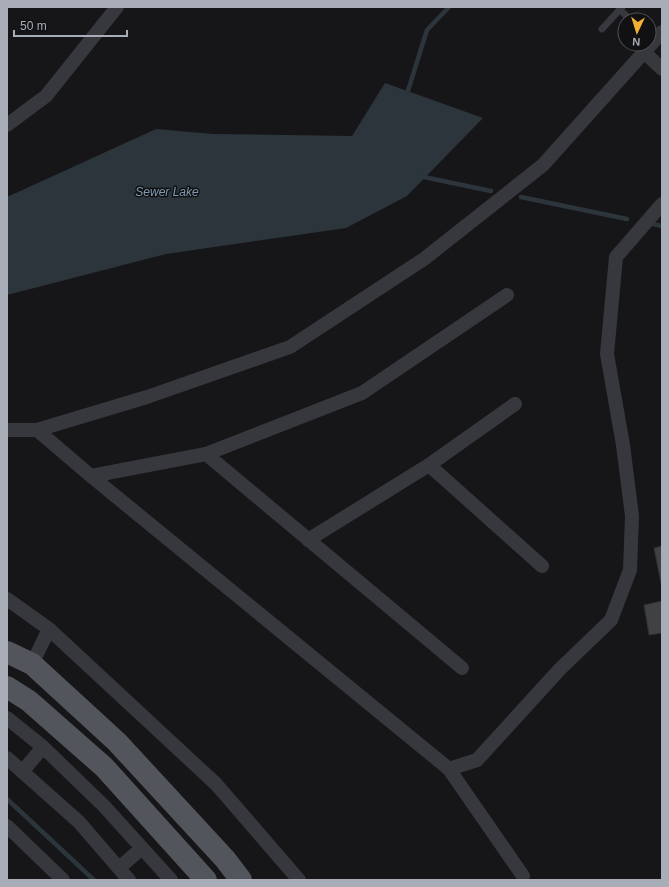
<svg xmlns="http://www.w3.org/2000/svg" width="669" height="887" font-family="Helvetica,sans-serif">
<rect width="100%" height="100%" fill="#161618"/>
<path fill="#2c353c" d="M 385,83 L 483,118 L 407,196 L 346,228 L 166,254 L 7,295 L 7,197 L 156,129 L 213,134 L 352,136 Z"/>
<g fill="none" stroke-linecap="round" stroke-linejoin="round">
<path stroke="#2c353c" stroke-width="4.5" d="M 406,97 L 427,30 L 449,7
M 419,176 L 491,191
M 521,197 L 627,219
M 653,224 L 662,226
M 7,799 L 94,880"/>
</g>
<path fill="#404145" stroke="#303034" d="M 662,546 L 662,588 L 654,548 Z
M 662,601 L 662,633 L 649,635 L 644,605 Z"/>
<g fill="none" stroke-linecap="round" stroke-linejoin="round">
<path stroke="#37383d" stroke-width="7" d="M 620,10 L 631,20
M 602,29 L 622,7"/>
<path stroke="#37383d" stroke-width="14" d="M 644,52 L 662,69
M 7,125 L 46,96 L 117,7
M 7,430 L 37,430 L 147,397 L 290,347 L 424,259 L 543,165 L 662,32
M 37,430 L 91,476 L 449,769 L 477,760 L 560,669 L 611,620 L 630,570 L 632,516 L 623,445 L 607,354 L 616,257 L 662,204
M 206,454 L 462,668
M 429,465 L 542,566
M 91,476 L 206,454 L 362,393 L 507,295
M 308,540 L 429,465 L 515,404
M 7,599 L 49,629 L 216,784 L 299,880
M 32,664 L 49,629
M 7,718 L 43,747 L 104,806 L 171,880
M 7,758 L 79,822 L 129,880
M 449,769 L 523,876
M 22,772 L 43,747
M 7,826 L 63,880
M 119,868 L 142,848"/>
<path stroke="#53555c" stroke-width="22" d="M 7,652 L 32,664 L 117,742 L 225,859 L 241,880
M 7,687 L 29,701 L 104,767 L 206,880"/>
</g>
<g text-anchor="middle" stroke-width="3" stroke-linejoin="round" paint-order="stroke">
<g font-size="12" font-style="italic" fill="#7f9bb3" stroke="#111113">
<text x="167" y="196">Sewer Lake</text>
</g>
</g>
<rect width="669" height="887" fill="none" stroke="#a8adb8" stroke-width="16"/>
<g transform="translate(637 32) rotate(184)"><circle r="19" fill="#111113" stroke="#4d4f55"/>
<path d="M0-3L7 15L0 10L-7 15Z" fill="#f2b134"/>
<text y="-6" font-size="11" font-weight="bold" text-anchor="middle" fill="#a8adb8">N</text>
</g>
<path d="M14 30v6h113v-6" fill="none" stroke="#a8adb8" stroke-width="2"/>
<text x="20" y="30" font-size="12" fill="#a8adb8" stroke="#111113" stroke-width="3" paint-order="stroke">50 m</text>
</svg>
